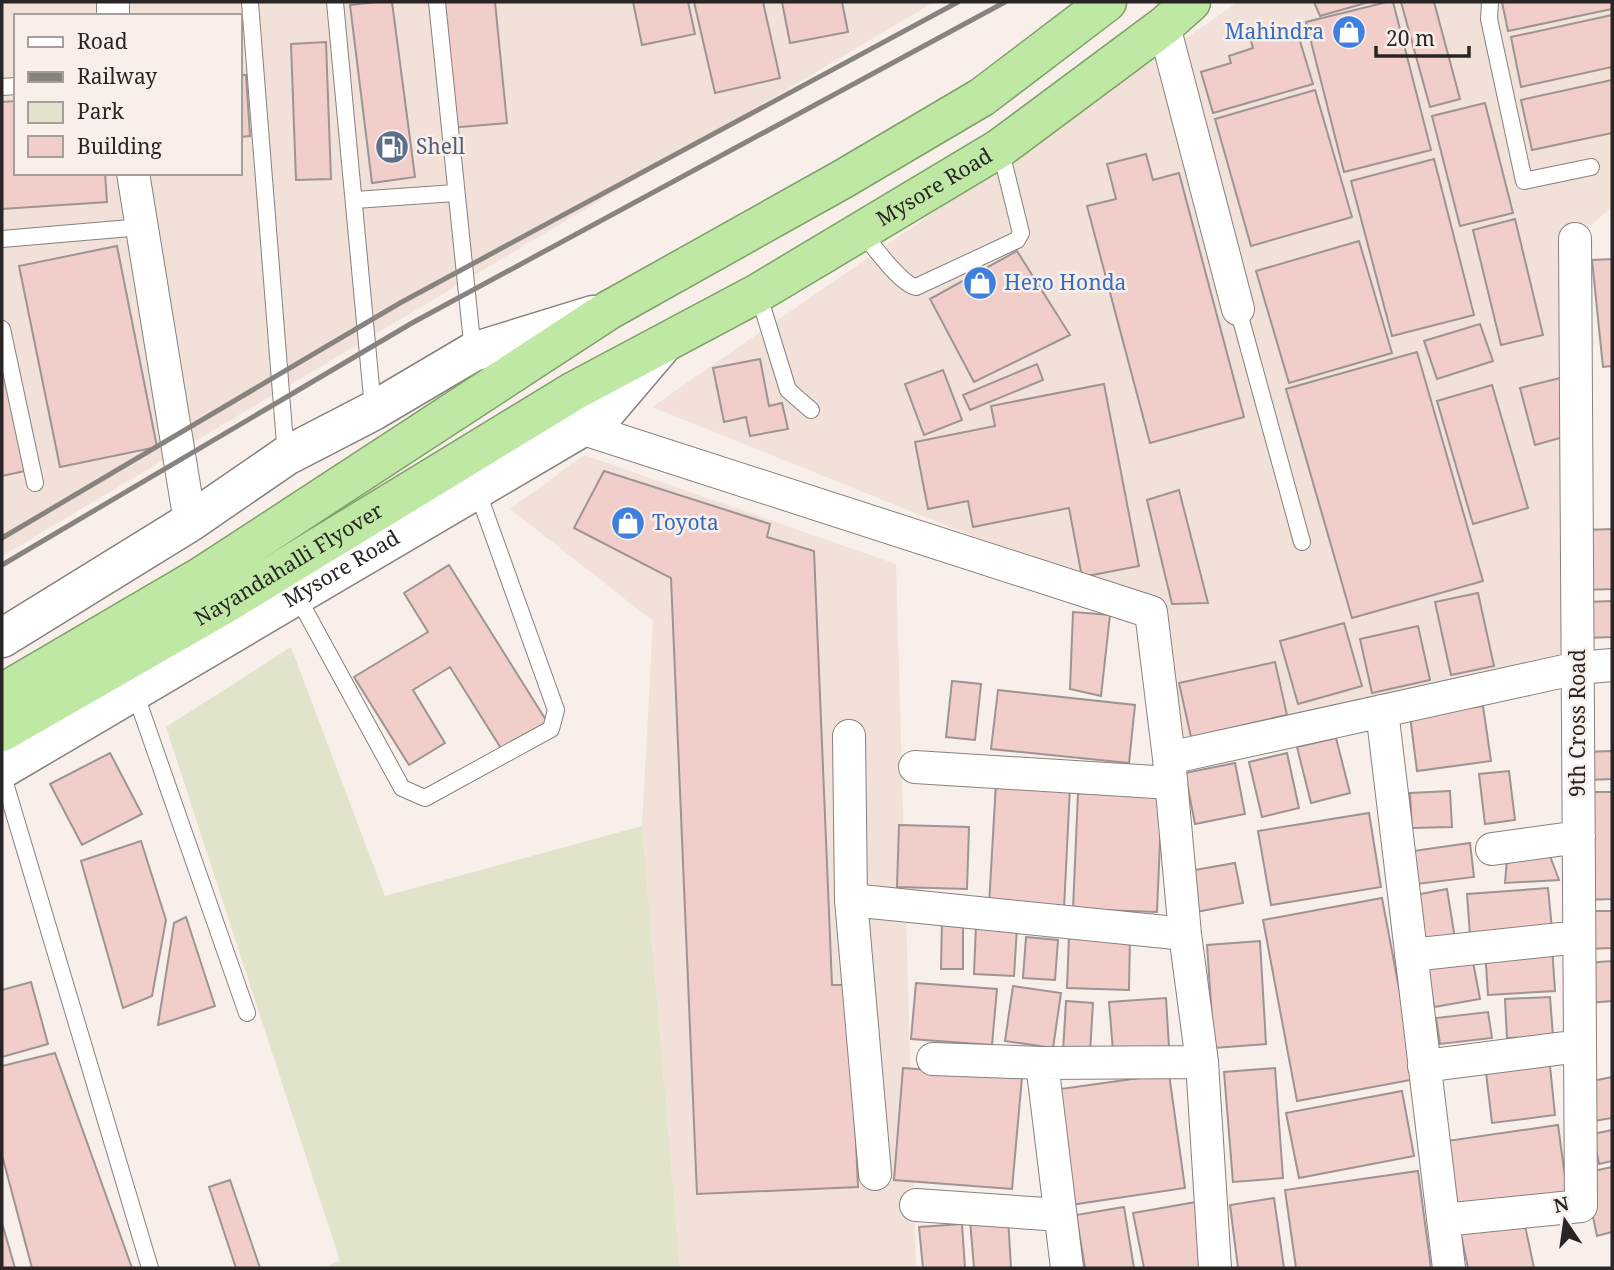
<svg xmlns="http://www.w3.org/2000/svg" width="1614" height="1270" font-family="'Noto Serif',serif">
<rect width="100%" height="100%" fill="#f8efeb"/>
<path fill="#f1e1d8" fill-rule="evenodd" d="M 2,2 L 934,2 L 2,556 ZM 16,16 L 240,16 L 240,173 L 16,173 Z
M 1238,2 L 1612,2 L 1612,207 L 1575,239 L 1575,661 L 1175,751 L 1141,604 L 652,407 Z
M 584,455 L 896,564 L 916,1268 L 680,1268 L 642,826 L 653,621 L 510,509 Z"/>
<path fill="#e1e4cb" d="M 291,647 L 385,896 L 642,826 L 680,1268 L 323,1268 L 340,1261 L 166,727 Z"/>
<path fill="#f1ceca" stroke="#9d9493" stroke-width="2" d="M 377,2 L 392,2 L 415,177 L 372,183 L 350,5 Z
M 437,2 L 495,2 L 507,123 L 449,128 Z
M 633,2 L 688,2 L 695,34 L 642,45 Z
M 694,2 L 763,2 L 780,78 L 715,93 Z
M 782,2 L 842,2 L 848,32 L 790,43 Z
M 1314,2 L 1369,2 L 1320,16 Z
M 1387,2 L 1393,2 L 1431,150 L 1344,172 L 1306,22 Z
M 1401,2 L 1434,2 L 1460,99 L 1430,107 Z
M 1502,2 L 1612,2 L 1612,9 L 1508,31 Z
M 1612,15 L 1612,67 L 1521,87 L 1511,37 Z
M 1296,28 L 1313,84 L 1213,113 L 1201,72 L 1231,63 L 1229,56 L 1253,48 L 1251,41 Z
M 326,42 L 331,179 L 296,180 L 291,44 Z
M 240,75 L 246,75 L 250,136 L 240,137 Z
M 1612,80 L 1612,133 L 1532,150 L 1521,100 Z
M 1315,90 L 1352,217 L 1251,246 L 1215,119 Z
M 16,101 L 16,173 L 105,173 L 107,202 L 2,209 L 2,102 Z
M 1485,103 L 1513,213 L 1460,226 L 1432,116 Z
M 1146,154 L 1153,180 L 1179,173 L 1244,417 L 1150,443 L 1087,206 L 1116,199 L 1107,164 Z
M 1434,159 L 1474,315 L 1392,336 L 1351,181 Z
M 1515,219 L 1543,335 L 1501,345 L 1473,230 Z
M 1359,241 L 1392,353 L 1289,383 L 1256,271 Z
M 117,246 L 157,447 L 60,467 L 19,266 Z
M 1017,251 L 1070,335 L 974,382 L 930,299 Z
M 1612,259 L 1612,366 L 1603,367 L 1592,260 Z
M 1480,324 L 1493,361 L 1437,379 L 1424,341 Z
M 1417,352 L 1483,581 L 1352,618 L 1286,389 Z
M 760,359 L 769,406 L 782,403 L 788,429 L 750,436 L 746,417 L 724,422 L 713,368 Z
M 2,362 L 25,471 L 2,476 Z
M 1037,364 L 1043,380 L 970,410 L 963,395 Z
M 943,370 L 962,420 L 924,435 L 905,384 Z
M 1560,378 L 1574,434 L 1535,445 L 1520,388 Z
M 1104,384 L 1139,566 L 1082,577 L 1069,508 L 973,527 L 968,501 L 928,509 L 915,442 L 995,426 L 991,406 Z
M 1492,385 L 1528,508 L 1473,524 L 1437,401 Z
M 604,471 L 770,524 L 767,537 L 814,551 L 832,985 L 849,985 L 858,1187 L 697,1194 L 671,578 L 574,528 Z
M 1179,490 L 1208,603 L 1172,604 L 1147,500 Z
M 1612,529 L 1612,589 L 1585,590 L 1584,530 Z
M 449,565 L 549,725 L 504,753 L 450,667 L 413,690 L 445,743 L 409,765 L 354,677 L 428,632 L 404,593 Z
M 1478,593 L 1494,666 L 1451,675 L 1435,602 Z
M 1612,601 L 1612,637 L 1586,638 L 1584,602 Z
M 1073,612 L 1110,615 L 1101,696 L 1070,689 Z
M 1344,623 L 1362,686 L 1298,704 L 1280,641 Z
M 1418,626 L 1430,680 L 1372,693 L 1360,639 Z
M 1275,662 L 1287,715 L 1191,737 L 1179,683 Z
M 952,681 L 981,684 L 975,740 L 946,737 Z
M 998,690 L 1135,705 L 1129,763 L 991,749 Z
M 1483,706 L 1491,761 L 1417,771 L 1410,716 Z
M 1336,738 L 1350,793 L 1311,803 L 1297,747 Z
M 1612,751 L 1612,779 L 1587,780 L 1585,752 Z
M 110,753 L 142,814 L 82,845 L 50,784 Z
M 1287,753 L 1299,808 L 1262,817 L 1249,762 Z
M 1235,763 L 1245,814 L 1195,824 L 1185,773 Z
M 1509,771 L 1515,820 L 1485,824 L 1479,774 Z
M 996,783 L 1070,786 L 1064,909 L 989,905 Z
M 1450,791 L 1452,827 L 1412,828 L 1410,793 Z
M 1582,792 L 1612,792 L 1612,899 L 1583,900 Z
M 1078,793 L 1162,795 L 1157,912 L 1073,909 Z
M 1369,813 L 1381,887 L 1271,905 L 1258,831 Z
M 899,825 L 969,827 L 967,889 L 897,887 Z
M 141,841 L 166,920 L 152,996 L 123,1008 L 81,861 Z
M 1470,843 L 1474,877 L 1417,884 L 1413,851 Z
M 1550,856 L 1559,880 L 1505,883 L 1507,859 Z
M 1235,863 L 1243,903 L 1196,912 L 1189,871 Z
M 1548,888 L 1552,929 L 1470,935 L 1467,894 Z
M 1447,889 L 1455,939 L 1422,945 L 1415,895 Z
M 1382,898 L 1416,1079 L 1297,1101 L 1263,920 Z
M 1585,911 L 1612,911 L 1612,948 L 1585,949 Z
M 186,917 L 215,1006 L 158,1025 L 174,923 Z
M 942,918 L 963,919 L 963,969 L 941,969 Z
M 976,925 L 1017,927 L 1014,976 L 974,974 Z
M 1069,935 L 1130,937 L 1129,990 L 1067,988 Z
M 1026,937 L 1058,940 L 1055,980 L 1023,978 Z
M 1260,941 L 1266,1044 L 1214,1048 L 1207,945 Z
M 1552,946 L 1555,991 L 1488,995 L 1485,950 Z
M 1471,951 L 1480,999 L 1434,1007 L 1426,958 Z
M 1612,961 L 1612,1001 L 1589,1003 L 1586,963 Z
M 31,982 L 48,1044 L 2,1057 L 2,990 Z
M 916,983 L 997,989 L 992,1045 L 911,1039 Z
M 1013,986 L 1061,993 L 1053,1048 L 1005,1041 Z
M 1550,997 L 1553,1036 L 1507,1038 L 1505,999 Z
M 1166,998 L 1169,1047 L 1113,1051 L 1109,1002 Z
M 1066,1001 L 1093,1003 L 1090,1053 L 1063,1052 Z
M 1488,1012 L 1492,1038 L 1440,1044 L 1436,1018 Z
M 55,1053 L 132,1268 L 32,1268 L 2,1155 L 2,1066 Z
M 1549,1056 L 1555,1115 L 1492,1123 L 1485,1064 Z
M 903,1068 L 1022,1077 L 1012,1189 L 894,1180 Z
M 1275,1068 L 1283,1178 L 1233,1182 L 1224,1072 Z
M 1169,1074 L 1185,1188 L 1070,1205 L 1053,1090 Z
M 1612,1077 L 1612,1118 L 1594,1121 L 1587,1082 Z
M 1402,1091 L 1414,1156 L 1299,1178 L 1286,1113 Z
M 1558,1125 L 1568,1199 L 1457,1214 L 1447,1141 Z
M 1612,1130 L 1612,1161 L 1599,1164 L 1593,1134 Z
M 1612,1167 L 1612,1232 L 1597,1236 L 1584,1173 Z
M 1418,1171 L 1431,1268 L 1296,1268 L 1285,1190 Z
M 230,1180 L 260,1268 L 236,1268 L 209,1187 Z
M 1274,1198 L 1284,1268 L 1238,1268 L 1230,1205 Z
M 1196,1202 L 1208,1268 L 1144,1268 L 1133,1213 Z
M 1124,1207 L 1134,1268 L 1085,1268 L 1076,1215 Z
M 1523,1216 L 1534,1268 L 1468,1268 L 1460,1230 Z
M 1008,1217 L 1011,1268 L 974,1268 L 970,1220 Z
M 2,1223 L 15,1268 L 2,1268 Z
M 962,1224 L 965,1268 L 923,1268 L 919,1227 Z"/>
<g fill="none" stroke-linecap="round" stroke-linejoin="round">
<g stroke="#88807c" stroke-width="18">
<path id="service" d="M 335,2 L 373,408
M 437,2 L 473,352
M 1490,2 L 1489,19 L 1524,181 L 1591,167
M 250,3 L 286,456
M 2,87 L 16,86
M 355,200 L 455,193
M 861,231 C 872,244 900,284 916,287 L 1017,240 L 1021,233 L 1000,148
M 2,239 L 142,227
M 758,293 L 788,390 L 811,410
M 1238,309 L 1302,542
M 2,329 L 35,483
M 297,596 L 402,788 L 425,798 L 551,729 L 556,710 L 477,490
M 134,690 L 247,1013
M 2,773 L 150,1268"/>
</g>
<g stroke="#88807c" stroke-width="34">
<path id="minor" d="M 113,16 L 113,2
M 1164,26 L 1238,309
M 133,173 L 190,522
M 581,428 L 1151,612 L 1169,758
M 1382,711 L 1449,1268
M 849,736 L 851,900 L 1185,934
M 915,767 L 1171,783
M 1492,849 L 1579,837
M 851,900 L 875,1174
M 1411,955 L 1579,937
M 933,1059 L 1042,1063 L 1067,1268
M 1042,1063 L 1202,1062
M 1424,1066 L 1580,1046
M 916,1205 L 1060,1215
M 1443,1220 L 1581,1206 L 1575,239
M 1215,1268 L 1202,1062 L 1185,934 L 1169,758 L 1578,668 L 1612,665"/>
</g>
<g stroke="#88807c" stroke-width="41">
<g id="tertiary">
<path d="M 2,638 L 190,522 L 286,456 L 373,411 L 473,352 L 593,315"/>
<path id="s1" d="M 2,769 L 603,415 L 660,348"/>
</g>
</g>
<g stroke="#7fa068" stroke-width="41">
<g id="trunk">
<path d="M 2,693 L 202,576 L 609,310 L 843,179 L 982,97 L 1107,2"/>
<path id="s2" d="M 2,732 L 225,604 L 574,391 L 758,293 L 1000,148 L 1164,26 L 1191,2"/>
</g>
</g>
<use href="#service" stroke="#fff" stroke-width="16"/>
<use href="#minor" stroke="#fff" stroke-width="32"/>
<use href="#tertiary" stroke="#fff" stroke-width="38"/>
<use href="#trunk" stroke="#bee8a4" stroke-width="38"/>
<path stroke="#898380" stroke-width="5" d="M 2,538 L 400,303 L 958,2
M 2,565 L 412,323 L 1005,2"/>
</g>
<defs>
<g id="shop-disc" transform="scale(1.75)"><circle r="9.5" fill="#3f7fe0" stroke="#f8efeb"/><path d="M-5-2.5h2.3a2.7 3.5 0 0 1 5.4 0H5L5.5 6h-11ZM-1.5-2.5h3a1.5 2.3 0 0 0-3 0Z" fill="#fff"/></g>
<g id="fuel-disc" transform="scale(1.75)"><circle r="9.5" fill="#5c6f8a" stroke="#f8efeb"/><path d="M-5.5-6h7V0h2V4h1.3V-2.5L3-4.5l.8-.8L6-3V5H2.5V1h-1V6h-7ZM-4.2-4.7v3.2H.2V-4.7Z" fill="#fff"/></g>
</defs>
<g fill-rule="evenodd">
<use href="#shop-disc" x="1349" y="32"/>
<use href="#fuel-disc" x="392" y="147"/>
<use href="#shop-disc" x="980" y="283"/>
<use href="#shop-disc" x="628" y="523"/>
</g>
<g text-anchor="middle" stroke-width="5" stroke-linejoin="round" paint-order="stroke">
<g font-size="21" fill="#366cbe" stroke="#f8efeb" text-anchor="start">
<text x="1324" y="39" text-anchor="end">Mahindra</text>
<text x="1004" y="290">Hero Honda</text>
<text x="652" y="530">Toyota</text>
</g>
<g font-size="21" fill="#4e5e75" stroke="#f8efeb" text-anchor="start">
<text x="416" y="154">Shell</text>
</g>
<g font-size="21" fill="#282524" stroke="#f8efeb">
<text dy="7" stroke="none"><textPath href="#s2" startOffset="1080">Mysore Road</textPath></text>
<text dy="7" stroke="none"><textPath href="#s2" startOffset="332">Nayandahalli Flyover</textPath></text>
<text dy="7" stroke="none"><textPath href="#s1" startOffset="394">Mysore Road</textPath></text>
<text transform="translate(1578 723) rotate(-90)" y="7">9th Cross Road</text>
</g>
</g>
<rect width="1614" height="1270" fill="none" stroke="#282524" stroke-width="7"/>
<rect x="14" y="14" width="228" height="161" fill="#f8efeb" stroke="#a59e9b" stroke-width="2"/>
<rect x="28" y="37" width="35" height="10" fill="#ffffff" stroke="#a59e9b" stroke-width="2"/>
<text x="77" y="49" font-size="21" fill="#282524">Road</text>
<rect x="28" y="72" width="35" height="10" fill="#898380" stroke="#a59e9b" stroke-width="2"/>
<text x="77" y="84" font-size="21" fill="#282524">Railway</text>
<rect x="28" y="102" width="35" height="21" fill="#e1e4cb" stroke="#a59e9b" stroke-width="2"/>
<text x="77" y="119" font-size="21" fill="#282524">Park</text>
<rect x="28" y="136" width="35" height="21" fill="#f1ceca" stroke="#a59e9b" stroke-width="2"/>
<text x="77" y="154" font-size="21" fill="#282524">Building</text>
<g transform="translate(1565 1221) rotate(347)" stroke="#f8efeb" stroke-width="5" paint-order="stroke">
<path d="M0-5L12 26L0 18L-12 26Z" fill="#282524"/>
<text y="-10" font-size="19" font-weight="bold" text-anchor="middle" fill="#282524">N</text>
</g>
<path d="M1376 46v10h93v-10" fill="none" stroke="#282524" stroke-width="3.5"/>
<text x="1386" y="46" font-size="21" fill="#282524" stroke="#f8efeb" stroke-width="5" paint-order="stroke">20 m</text>
</svg>
